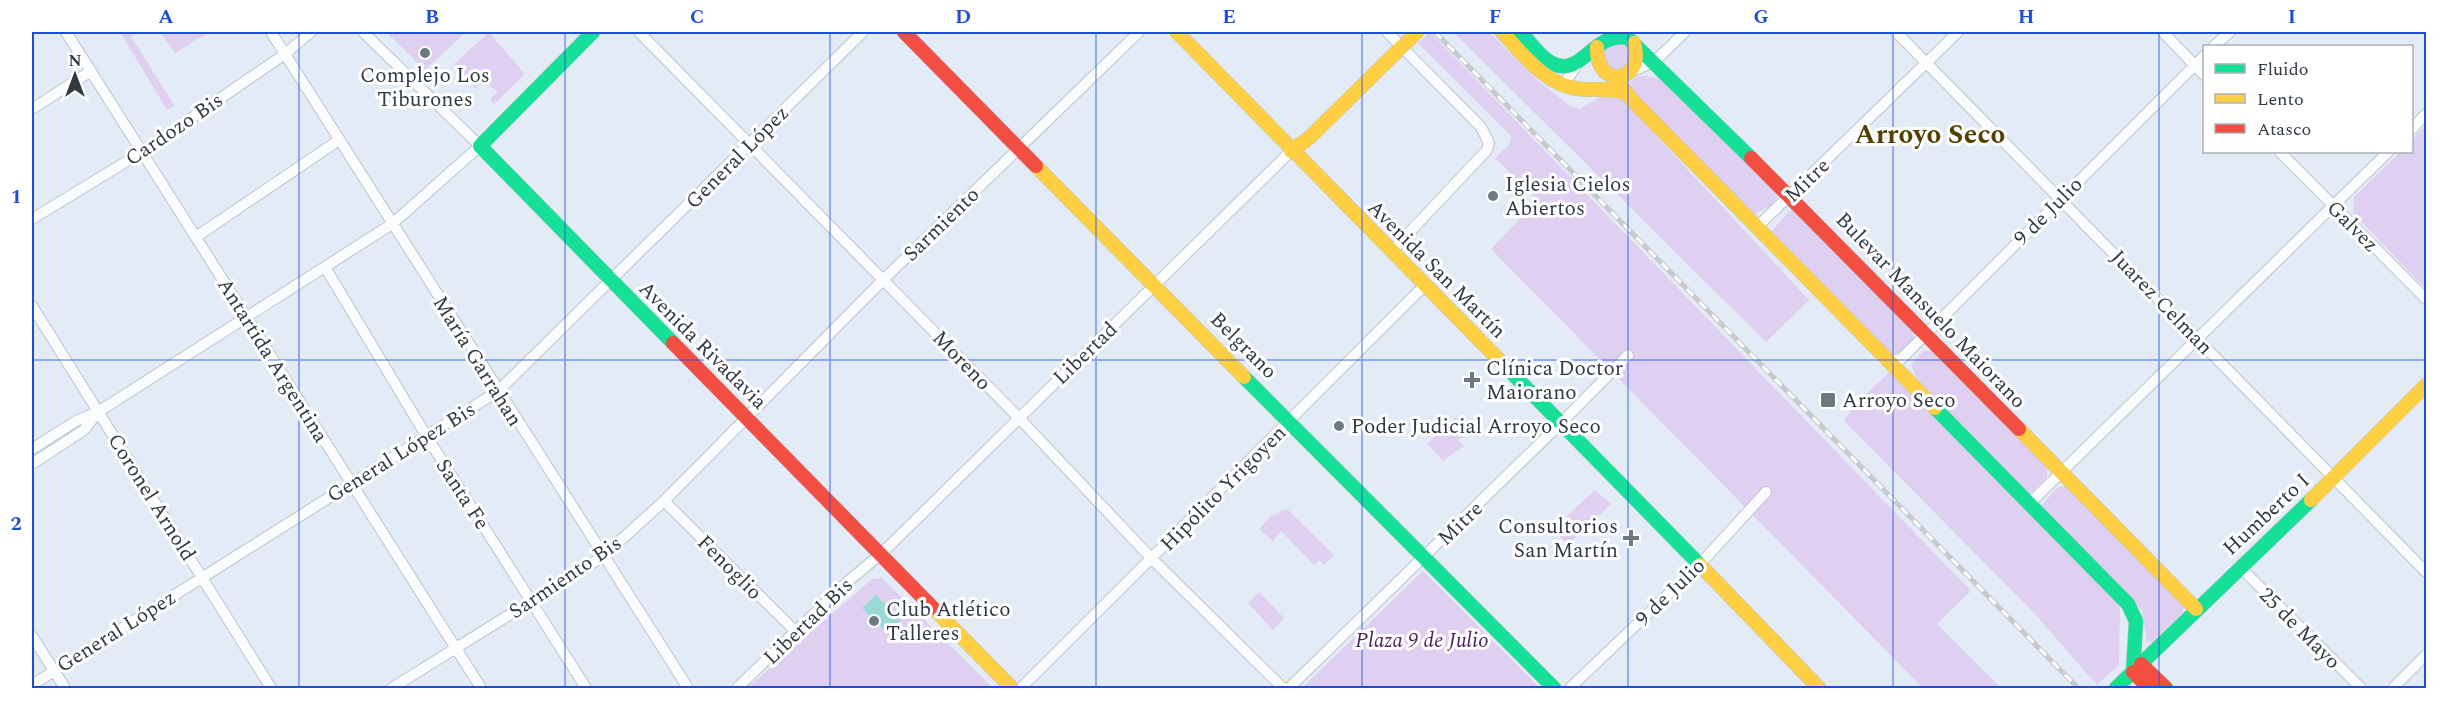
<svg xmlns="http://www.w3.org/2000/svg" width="2458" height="720" font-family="Spectral,serif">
<rect width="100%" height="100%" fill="#e3ecf6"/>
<path fill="#dfcff0" d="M 120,32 L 140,32 L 131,37 L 175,106 L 167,110 Z
M 160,32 L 206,32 L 207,34 L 175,53 Z
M 386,32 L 466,32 L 425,70 Z
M 489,32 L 525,74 L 494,104 L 490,100 L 497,92 L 484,80 L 475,88 L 454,64 Z
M 1430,32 L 1971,591 L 1937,624 L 2001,688 L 1923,688 L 1491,249 L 1538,200 L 1495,158 L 1509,145 L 1511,136 L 1418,43 Z
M 1453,32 L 1489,32 L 1537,80 L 1570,106 L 1580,109 L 1600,97 L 1621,98 L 1809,300 L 1766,342 Z
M1602 56a14 14 0 1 1 28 0a14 14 0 1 1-28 0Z
M 1645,76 L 1660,79 L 1776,188 L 1778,195 L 1771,206 L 1755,214 L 1750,212 L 1629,89 L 1630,82 L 1636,77 Z
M 2426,125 L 2426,289 L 2353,213 L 2354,197 L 2400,152 L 2412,152 L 2412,140 Z
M 1793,210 L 1799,212 L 1914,329 L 1913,341 L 1897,355 L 1892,355 L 1771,232 L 1788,212 Z
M 1935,350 L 2047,464 L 2047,477 L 2030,494 L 1919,384 L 1911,365 L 1923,351 Z
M 1891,371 L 2120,606 L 2119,665 L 2097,685 L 2034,613 L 1844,421 L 1856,403 Z
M 1456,417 L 1469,431 L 1458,440 L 1464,446 L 1443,461 L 1427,444 Z
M 2063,486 L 2070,487 L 2184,606 L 2183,612 L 2153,642 L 2147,642 L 2142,611 L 2041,506 L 2057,488 Z
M 1595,490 L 1611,504 L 1568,545 L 1553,529 Z
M 1287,509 L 1334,555 L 1324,565 L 1319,560 L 1314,565 L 1281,531 L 1273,541 L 1259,529 L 1271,516 Z
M 1423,571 L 1540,688 L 1302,688 Z
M 882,578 L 993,688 L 747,688 L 872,579 Z
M 1259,592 L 1284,618 L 1273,630 L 1248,603 Z"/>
<path fill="#9ad9d6" d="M 876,595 L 901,620 L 887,633 L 862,608 Z"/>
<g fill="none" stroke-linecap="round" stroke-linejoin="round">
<g stroke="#bcc4cc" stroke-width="12">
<path id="street" d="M 66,32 L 481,688
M 271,32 L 688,688
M 639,32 L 1019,418 L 1151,558 L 1283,688
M 1387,32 L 1481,127 L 1489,143 L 1487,150 L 1391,252
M 1896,32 L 2426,572
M 2163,32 L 2204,75
M 2214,46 L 2230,32
M 1631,72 L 1655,61 L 1685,32
M 1563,86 L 1580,60
M 32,109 L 91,71
M 2412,129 L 2426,114
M 2280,152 L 2426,299
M 32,219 L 142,152 L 285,54 L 311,32
M 1758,226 L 1958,32
M 196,237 L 339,140
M 325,267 L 427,437 L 586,688
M 32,306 L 271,688
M 1889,361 L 1901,359 L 2204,56
M 32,449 L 76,421 L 98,412 L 392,224 L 480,146 L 363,32
M 32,464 L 84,430 L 98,412
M 664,501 L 796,632
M 2028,505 L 2388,152
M 2240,567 L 2361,688
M 32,636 L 65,688
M 32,685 L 498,391 L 863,32
M 392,688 L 602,557 L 664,501 L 883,280 L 1139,32
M 737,688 L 847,582 L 880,555 L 1291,151
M 1021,688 L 1424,286
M 1289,688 L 1561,423 L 1628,355
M 1570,688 L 1701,563 L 1766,492
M 2393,688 L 2426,655"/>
</g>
<g stroke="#bcc4cc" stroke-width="15">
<path id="fast" d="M 593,32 L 480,146 L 673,343
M 1520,32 C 1530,41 1538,55 1550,62 C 1581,81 1593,30 1628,38 L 1751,158
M 1502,363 L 1700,565
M 1244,377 L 1554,688
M 1935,408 L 2128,604 L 2136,621 L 2133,672
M 2116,688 L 2311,500"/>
</g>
<g stroke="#bcc4cc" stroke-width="15">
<path id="slow" d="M 1177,32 L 1502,363
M 1502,32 C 1524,55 1546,86 1580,89 C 1596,91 1610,87 1626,93
M 1597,47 C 1595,90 1646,84 1634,43
M 1614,77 L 1632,100 L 1935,408
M 1291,151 L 1309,138 L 1417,32
M 1036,166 L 1244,377
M 2019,429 L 2196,609
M 2311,500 L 2426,385
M 1700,565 L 1819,688
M 933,608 L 1012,688"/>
</g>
<g stroke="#bcc4cc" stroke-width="15">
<path id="jam" d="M 904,32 L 1036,166
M 1751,158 L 2019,429
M 673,343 L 933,608
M 2141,664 L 2166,688
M 2133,672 L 2149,688"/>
</g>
<use href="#street" stroke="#fbfcfe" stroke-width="10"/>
<use href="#fast" stroke="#16e098" stroke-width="14"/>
<use href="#slow" stroke="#ffcf43" stroke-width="14"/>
<use href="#jam" stroke="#f24e42" stroke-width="14"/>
<g stroke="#c7c9cc" stroke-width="5">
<path id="rail" d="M 1435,32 L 2078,688"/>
</g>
<use href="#rail" stroke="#fff" stroke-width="3" stroke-dasharray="9" stroke-linecap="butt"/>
</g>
<path fill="none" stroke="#1d4ed8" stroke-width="1.5" stroke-opacity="0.55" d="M 299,32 L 299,688M 565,32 L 565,688M 830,32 L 830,688M 1096,32 L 1096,688M 1362,32 L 1362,688M 1628,32 L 1628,688M 1893,32 L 1893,688M 2159,32 L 2159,688M 32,360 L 2426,360"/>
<g fill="#6f7880" stroke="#fff" stroke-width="2">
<circle cx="425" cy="53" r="6"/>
<circle cx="1493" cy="196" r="6"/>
<path d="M1469 371h6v6h6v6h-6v6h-6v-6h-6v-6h6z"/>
<rect x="1820" y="392" width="16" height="16" rx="3"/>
<circle cx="1339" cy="426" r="6"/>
<path d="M1628 529h6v6h6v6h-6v6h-6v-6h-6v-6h6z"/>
<circle cx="874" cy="621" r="6"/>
</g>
<g text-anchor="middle" stroke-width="6" stroke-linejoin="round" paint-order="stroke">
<g font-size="21" fill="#313941" stroke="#fff" text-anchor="start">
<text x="425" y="82" text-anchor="middle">Complejo Los<tspan x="425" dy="24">Tiburones</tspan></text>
<text x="1505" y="191">Iglesia Cielos<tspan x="1505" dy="24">Abiertos</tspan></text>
<text x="1486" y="375">Clínica Doctor<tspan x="1486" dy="24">Maiorano</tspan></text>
<text x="1842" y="407">Arroyo Seco</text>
<text x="1351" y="433">Poder Judicial Arroyo Seco</text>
<text x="1618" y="533" text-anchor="end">Consultorios<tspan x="1618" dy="24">San Martín</tspan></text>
<text x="886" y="616">Club Atlético<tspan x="886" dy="24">Talleres</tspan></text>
</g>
<g font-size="21" fill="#313941" stroke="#fff">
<text transform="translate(174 129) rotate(-34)" y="7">Cardozo Bis</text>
<text transform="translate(737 157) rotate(-45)" y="7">General López</text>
<text transform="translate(1807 180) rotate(-44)" y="7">Mitre</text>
<text transform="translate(2048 211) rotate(-45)" y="7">9 de Julio</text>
<text transform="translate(941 224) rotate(-44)" y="7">Sarmiento</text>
<text transform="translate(2353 226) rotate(45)" y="7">Galvez</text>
<text transform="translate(1437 269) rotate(45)" y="7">Avenida San Martín</text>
<text transform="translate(2162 302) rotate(46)" y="7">Juarez Celman</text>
<text transform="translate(1931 310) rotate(46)" y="7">Bulevar Mansuelo Maiorano</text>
<text transform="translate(703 345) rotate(45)" y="7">Avenida Rivadavia</text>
<text transform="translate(1244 345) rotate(45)" y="7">Belgrano</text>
<text transform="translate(1085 353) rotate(-44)" y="7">Libertad</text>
<text transform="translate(273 360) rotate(58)" y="7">Antartida Argentina</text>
<text transform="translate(962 360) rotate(46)" y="7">Moreno</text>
<text transform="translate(478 361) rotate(58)" y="7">María Garrahan</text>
<text transform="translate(401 452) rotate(-32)" y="7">General López Bis</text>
<text transform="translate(1223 488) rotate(-45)" y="7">Hipólito Yrigoyen</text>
<text transform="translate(463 494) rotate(57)" y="7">Santa Fe</text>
<text transform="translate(152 497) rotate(58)" y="7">Coronel Arnold</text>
<text transform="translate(2266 514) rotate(-43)" y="7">Humberto I</text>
<text transform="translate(1460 523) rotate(-44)" y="7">Mitre</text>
<text transform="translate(730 567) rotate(45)" y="7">Fenoglio</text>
<text transform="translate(565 577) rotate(-34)" y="7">Sarmiento Bis</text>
<text transform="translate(1670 592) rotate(-44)" y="7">9 de Julio</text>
<text transform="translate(808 621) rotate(-44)" y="7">Libertad Bis</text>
<text transform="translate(2300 628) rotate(45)" y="7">25 de Mayo</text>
<text transform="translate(116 631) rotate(-32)" y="7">General López</text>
</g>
<g font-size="21" font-style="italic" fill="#4d2160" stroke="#fff">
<text x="1422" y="647">Plaza 9 de Julio</text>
</g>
<g font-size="27" font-weight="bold" fill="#514100" stroke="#fff">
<text x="1930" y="143">Arroyo Seco</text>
</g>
</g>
<rect width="2458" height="720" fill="none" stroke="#ffffff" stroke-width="66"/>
<rect x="2203" y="45" width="210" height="108" fill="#ffffff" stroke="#adb0b3" stroke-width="1.5"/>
<rect x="2215" y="64" width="30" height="9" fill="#16e098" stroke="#adb0b3" stroke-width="1.5"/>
<text x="2257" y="75" font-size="18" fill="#313941">Fluido</text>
<rect x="2215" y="94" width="30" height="9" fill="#ffcf43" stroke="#adb0b3" stroke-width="1.5"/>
<text x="2257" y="105" font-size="18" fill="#313941">Lento</text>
<rect x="2215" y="124" width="30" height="9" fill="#f24e42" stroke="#adb0b3" stroke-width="1.5"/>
<text x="2257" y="135" font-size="18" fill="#313941">Atasco</text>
<g transform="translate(75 75)" stroke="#ffffff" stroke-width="4.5" paint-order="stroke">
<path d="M0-4.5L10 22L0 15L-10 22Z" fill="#313941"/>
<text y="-9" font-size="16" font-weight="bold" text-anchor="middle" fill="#313941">N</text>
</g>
<rect x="33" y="33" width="2392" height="654" fill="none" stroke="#1d4ed8" stroke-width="2"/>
<g font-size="20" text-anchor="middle" font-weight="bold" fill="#1d4ed8">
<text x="166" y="23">A</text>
<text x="432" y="23">B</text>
<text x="697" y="23">C</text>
<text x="963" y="23">D</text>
<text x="1229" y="23">E</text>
<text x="1495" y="23">F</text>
<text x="1761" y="23">G</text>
<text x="2026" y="23">H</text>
<text x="2292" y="23">I</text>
<text x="16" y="203">1</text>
<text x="16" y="530">2</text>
</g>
</svg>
